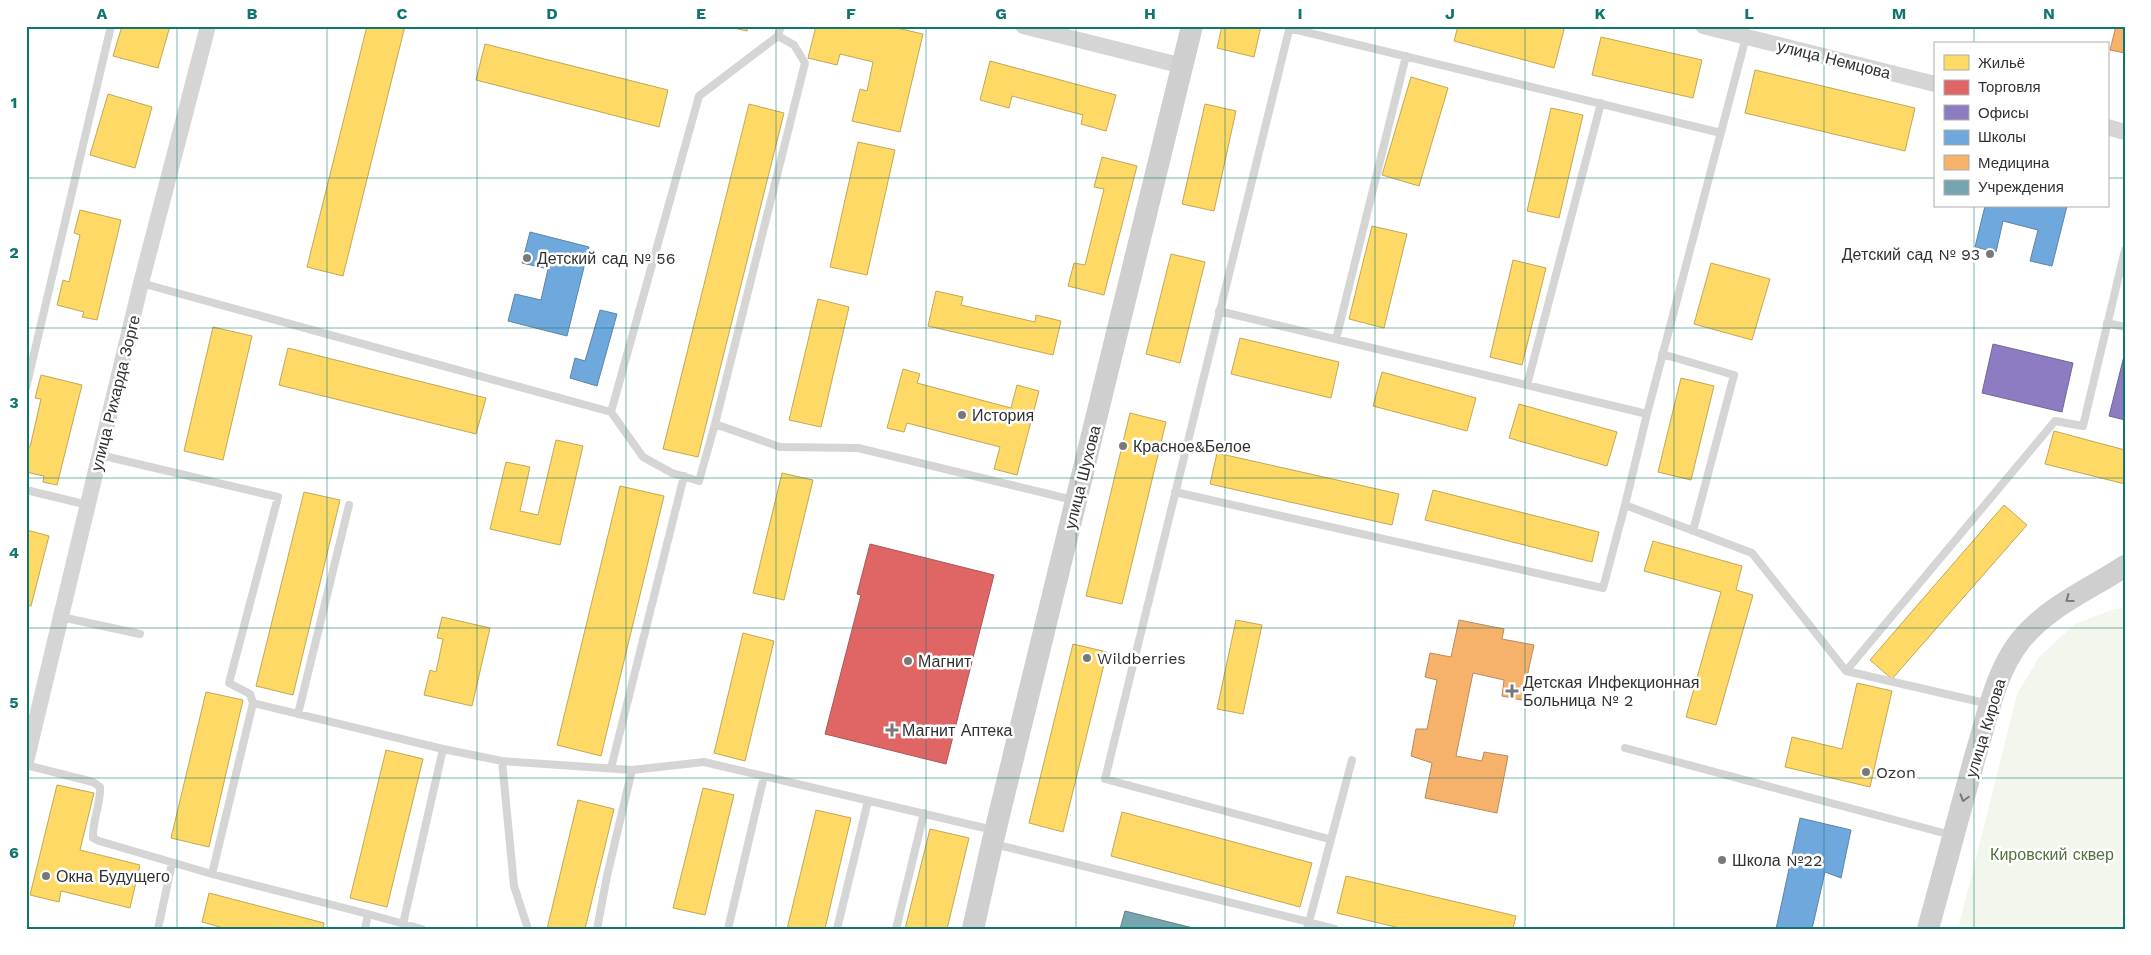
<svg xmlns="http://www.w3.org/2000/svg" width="2151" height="955" font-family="'Work Sans',sans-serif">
<rect width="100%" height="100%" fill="#fff"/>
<path fill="#f2f6ed" d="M 2125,608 L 2125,929 L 1958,929 L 2017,694 L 2040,656 L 2075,624 L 2114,609 Z"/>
<path fill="#ffd966" stroke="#c1a756" d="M 122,26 L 170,26 L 158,68 L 113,56 Z
M 367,26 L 405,26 L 343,276 L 307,267 Z
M 724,26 L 748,26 L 747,31 Z
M 816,26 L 888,26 L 923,34 L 900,132 L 852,121 L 860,89 L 867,91 L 873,62 L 840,54 L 837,65 L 808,58 Z
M 1222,26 L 1261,26 L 1254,57 L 1217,48 Z
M 1458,26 L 1565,26 L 1554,68 L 1454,41 Z
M 1601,37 L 1702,60 L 1693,98 L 1592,75 Z
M 485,44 L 668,90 L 659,127 L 476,80 Z
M 990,61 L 1116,95 L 1106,131 L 1081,124 L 1083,115 L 1012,96 L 1009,108 L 980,100 Z
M 1755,70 L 1915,108 L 1905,151 L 1745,113 Z
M 1411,77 L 1448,88 L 1419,186 L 1382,175 Z
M 108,94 L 152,107 L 135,168 L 90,155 Z
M 749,104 L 784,113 L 698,457 L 663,449 Z
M 1205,104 L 1236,111 L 1214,211 L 1182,204 Z
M 1551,108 L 1583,115 L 1559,218 L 1527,211 Z
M 858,142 L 895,150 L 867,275 L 830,267 Z
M 1102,157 L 1137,166 L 1104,295 L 1068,286 L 1074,263 L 1085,265 L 1104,189 L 1094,187 Z
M 80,210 L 121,220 L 97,320 L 82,317 L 84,312 L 57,305 L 63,280 L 69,282 L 80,235 L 74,233 Z
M 1372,226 L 1407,234 L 1384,328 L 1349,319 Z
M 1171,254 L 1205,262 L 1180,363 L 1146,354 Z
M 1513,260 L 1546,268 L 1522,365 L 1490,357 Z
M 1711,263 L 1770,279 L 1752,340 L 1694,324 Z
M 936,291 L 963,297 L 961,305 L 1035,322 L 1036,315 L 1061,321 L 1053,355 L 928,326 Z
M 818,299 L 849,307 L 821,427 L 789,420 Z
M 213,327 L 252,336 L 223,460 L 184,451 Z
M 1240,338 L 1339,362 L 1331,398 L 1231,374 Z
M 288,348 L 486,398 L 476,434 L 279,385 Z
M 903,369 L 920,374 L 917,383 L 1011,408 L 1017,385 L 1039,391 L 1017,475 L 994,469 L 1000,447 L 907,423 L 904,432 L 887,428 Z
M 1382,372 L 1476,398 L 1467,431 L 1373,406 Z
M 41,375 L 82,385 L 57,485 L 43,482 L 44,476 L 26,472 L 26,446 L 30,447 L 41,399 L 35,398 Z
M 1681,378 L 1714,386 L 1691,480 L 1658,472 Z
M 1519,404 L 1617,432 L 1607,466 L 1509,438 Z
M 1130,413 L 1166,422 L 1122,604 L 1086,596 Z
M 2054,431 L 2125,450 L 2125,484 L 2045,464 Z
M 556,440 L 583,446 L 560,545 L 490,529 L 506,462 L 530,467 L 520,511 L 538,515 Z
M 1217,453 L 1399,494 L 1392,525 L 1210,484 Z
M 782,473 L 813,480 L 784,600 L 753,593 Z
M 620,486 L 664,496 L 601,756 L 557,745 Z
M 1433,490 L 1599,532 L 1592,562 L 1425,520 Z
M 304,492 L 340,500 L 293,695 L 256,686 Z
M 2004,505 L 2027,525 L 1892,679 L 1870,660 Z
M 27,530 L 49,536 L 31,606 L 26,605 Z
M 1653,541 L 1742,566 L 1736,590 L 1753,595 L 1716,725 L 1686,717 L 1721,592 L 1644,571 Z
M 442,617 L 490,628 L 472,706 L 424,695 L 430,670 L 436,672 L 443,639 L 437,638 Z
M 1236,620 L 1262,625 L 1243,714 L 1217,709 Z
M 743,633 L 774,641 L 745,761 L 714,753 Z
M 1073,644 L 1107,652 L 1063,832 L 1029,823 Z
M 1857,683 L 1892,691 L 1870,787 L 1785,767 L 1792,737 L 1842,749 Z
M 206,692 L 243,700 L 209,847 L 171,838 Z
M 386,750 L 423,759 L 387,907 L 350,898 Z
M 57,785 L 94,793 L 80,850 L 140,865 L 130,908 L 61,891 L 59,902 L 30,895 Z
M 703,788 L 734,795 L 705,915 L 673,908 Z
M 578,800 L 614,809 L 585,929 L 547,929 Z
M 816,810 L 851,818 L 831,903 L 825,929 L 787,929 Z
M 1122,812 L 1312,863 L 1300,907 L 1111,856 Z
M 930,829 L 969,838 L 947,929 L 905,929 Z
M 1346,876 L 1516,916 L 1513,929 L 1404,929 L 1337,913 Z
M 209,893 L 324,923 L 323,929 L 227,929 L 202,922 Z"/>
<path fill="#e06666" stroke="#ac5656" d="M 870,544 L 994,575 L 946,764 L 825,734 L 861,595 L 857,594 Z"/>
<path fill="#8e7cc3" stroke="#726697" d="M 1993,344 L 2073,363 L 2062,412 L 1982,393 Z
M 2125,352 L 2125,420 L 2109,416 Z"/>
<path fill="#6fa8dc" stroke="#5c84a9" d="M 1985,206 L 2067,206 L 2052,266 L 2030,261 L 2038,230 L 2003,221 L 1996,252 L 1975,247 Z
M 530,232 L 589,247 L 567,336 L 508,321 L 515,294 L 541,300 L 548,269 L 522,263 Z
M 600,310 L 617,314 L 597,386 L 570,378 L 575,358 L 585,361 Z
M 1800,818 L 1851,830 L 1841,878 L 1825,872 L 1812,929 L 1776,929 Z"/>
<path fill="#f6b26b" stroke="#bb8b5a" d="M 2116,26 L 2125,26 L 2125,53 L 2110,50 Z
M 1459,620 L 1504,629 L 1502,639 L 1534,645 L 1522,700 L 1502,696 L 1504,680 L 1473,673 L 1456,756 L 1482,761 L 1484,752 L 1508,756 L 1497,813 L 1425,798 L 1432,763 L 1411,756 L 1416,729 L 1427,729 L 1437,680 L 1425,677 L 1430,653 L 1451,657 Z"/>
<path fill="#76a5af" stroke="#618289" d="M 1125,911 L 1197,929 L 1120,929 Z"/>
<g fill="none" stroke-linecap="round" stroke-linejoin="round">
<path stroke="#d5d5d5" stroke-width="8" d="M 1290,26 L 1105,779 L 1329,839
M 1289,28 L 1721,133
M 141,283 L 611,412 L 643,457 L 672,473 L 699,481 L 715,424 L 780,447 L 858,448 L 1073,500
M 1219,311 L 1647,414 L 1746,37
M 2107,323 L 2125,327
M 1336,339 L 1406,56
M 1662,354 L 1734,375 L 1693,531
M 1527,385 L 1601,103
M 26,388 L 111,26
M 611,412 L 699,96 L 778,36
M 1647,414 L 1625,505 L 1752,553 L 1846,671 L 1989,704
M 715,424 L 805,63 L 794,45 L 778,36 L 781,26
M 100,455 L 278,497 L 229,683 L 250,694 L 253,703 L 212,874
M 26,490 L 88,505
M 1175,492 L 1603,588 L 1625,505
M 61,617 L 140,634
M 1846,671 L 2055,421 L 2083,426 L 2125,250
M 253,703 L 443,749
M 298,714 L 349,505
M 1625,748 L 1951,835
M 502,761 L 514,886 L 528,929
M 26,765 L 93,782 L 100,787 C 101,804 92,821 93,838 L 99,841 L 212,874 L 368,914
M 611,768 L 684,476
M 994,844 L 1309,922 L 1352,760
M 403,924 L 443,749 L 502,761 L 632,770 L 704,762 L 993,830
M 158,929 L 172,863
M 365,929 L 368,914 L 422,929
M 597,929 L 607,876 L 632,770
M 728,929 L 764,776
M 837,929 L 868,801
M 896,929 L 924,813
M 1307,929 L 1309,922 L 1335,929"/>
<path stroke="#d5d5d5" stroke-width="16" d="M 1023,26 L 1183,66
M 1703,26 L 1935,84
M 2107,127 L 2125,132
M 26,762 L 141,283 L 208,26"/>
<path stroke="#cfcfcf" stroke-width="22" d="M 973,929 L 992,844 L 1192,26
M 1928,929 C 1944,870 1960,811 1976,753 C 1988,715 1995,673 2020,641 C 2048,606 2089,590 2125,566"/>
</g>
<defs><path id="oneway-chevron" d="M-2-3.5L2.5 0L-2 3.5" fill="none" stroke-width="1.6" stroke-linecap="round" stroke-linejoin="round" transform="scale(1.25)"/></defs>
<g stroke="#787878">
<use href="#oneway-chevron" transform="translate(2069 599) rotate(144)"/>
<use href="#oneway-chevron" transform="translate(1964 798) rotate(106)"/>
</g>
<path fill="none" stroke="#0f766e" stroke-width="1" stroke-opacity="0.55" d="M 177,26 L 177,929M 327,26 L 327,929M 477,26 L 477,929M 626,26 L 626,929M 776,26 L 776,929M 926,26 L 926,929M 1076,26 L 1076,929M 1225,26 L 1225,929M 1375,26 L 1375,929M 1525,26 L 1525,929M 1674,26 L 1674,929M 1824,26 L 1824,929M 1974,26 L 1974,44M 26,178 L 1935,178M 2107,178 L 2125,178M 1974,206 L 1974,929M 26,328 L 2125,328M 26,478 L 2125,478M 26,628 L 2125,628M 26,778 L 2125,778"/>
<g fill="#797979" stroke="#fff" stroke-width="2">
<circle cx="1990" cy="254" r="5"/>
<circle cx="527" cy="258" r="5"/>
<circle cx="962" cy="415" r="5"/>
<circle cx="1123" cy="446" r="5"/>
<circle cx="1087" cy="658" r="5"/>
<circle cx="908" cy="661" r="5"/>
<path d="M1509.5 683.5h5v5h5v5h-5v5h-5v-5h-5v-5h5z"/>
<path d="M889.5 722.5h5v5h5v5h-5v5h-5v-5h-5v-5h5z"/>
<circle cx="1866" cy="772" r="5"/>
<circle cx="1722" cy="860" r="5"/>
<circle cx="46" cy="876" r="5"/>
</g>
<g text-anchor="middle" stroke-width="5" stroke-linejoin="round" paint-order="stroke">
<g font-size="16" fill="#313131" stroke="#fff">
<text transform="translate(1834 59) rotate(14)" y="6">улица Немцова</text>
<text transform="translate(115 393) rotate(-76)" y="6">улица Рихарда Зорге</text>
<text transform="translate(1082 477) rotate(-76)" y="6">улица Шухова</text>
<text transform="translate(1985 728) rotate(-73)" y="6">улица Кирова</text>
</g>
<g font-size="16" fill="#313131" stroke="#fff" text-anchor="start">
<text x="1980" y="260" text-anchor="end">Детский сад № 93</text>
<text x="537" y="264">Детский сад № 56</text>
<text x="972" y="421">История</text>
<text x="1133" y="452">Красное&amp;Белое</text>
<text x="1097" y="664">Wildberries</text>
<text x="918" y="667">Магнит</text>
<text x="1523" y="688">Детская Инфекционная<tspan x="1523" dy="18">Больница № 2</tspan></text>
<text x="902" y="736">Магнит Аптека</text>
<text x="1876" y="778">Ozon</text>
<text x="1732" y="866">Школа №22</text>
<text x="56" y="882">Окна Будущего</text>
</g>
<g font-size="16" fill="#53713a" stroke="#fff">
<text x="2052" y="860">Кировский сквер</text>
</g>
</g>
<rect width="2151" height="955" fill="none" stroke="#ffffff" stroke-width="55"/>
<rect x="1934" y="42" width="175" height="165" fill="#ffffff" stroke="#adadad"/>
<rect x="1944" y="55" width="25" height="15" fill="#ffd966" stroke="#adadad"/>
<text x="1978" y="68" font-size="15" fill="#313131">Жильё</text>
<rect x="1944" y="80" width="25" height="15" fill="#e06666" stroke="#adadad"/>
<text x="1978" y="92" font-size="15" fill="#313131">Торговля</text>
<rect x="1944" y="105" width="25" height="15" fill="#8e7cc3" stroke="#adadad"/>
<text x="1978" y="118" font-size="15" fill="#313131">Офисы</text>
<rect x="1944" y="130" width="25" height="15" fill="#6fa8dc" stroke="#adadad"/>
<text x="1978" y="142" font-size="15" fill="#313131">Школы</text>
<rect x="1944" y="155" width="25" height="15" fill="#f6b26b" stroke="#adadad"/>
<text x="1978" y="168" font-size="15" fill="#313131">Медицина</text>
<rect x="1944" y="180" width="25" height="15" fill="#76a5af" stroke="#adadad"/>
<text x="1978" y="192" font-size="15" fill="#313131">Учреждения</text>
<rect x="28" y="28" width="2096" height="900" fill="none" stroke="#0f766e" stroke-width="2"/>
<g font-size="16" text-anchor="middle" font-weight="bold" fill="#0f766e">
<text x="102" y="19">A</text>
<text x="252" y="19">B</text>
<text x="402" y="19">C</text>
<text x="552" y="19">D</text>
<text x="701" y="19">E</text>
<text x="851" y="19">F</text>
<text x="1001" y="19">G</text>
<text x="1150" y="19">H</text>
<text x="1300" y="19">I</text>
<text x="1450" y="19">J</text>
<text x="1600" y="19">K</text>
<text x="1749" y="19">L</text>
<text x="1899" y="19">M</text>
<text x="2049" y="19">N</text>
<text x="14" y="108">1</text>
<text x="14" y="258">2</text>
<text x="14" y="408">3</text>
<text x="14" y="558">4</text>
<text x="14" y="708">5</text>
<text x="14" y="858">6</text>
</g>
</svg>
